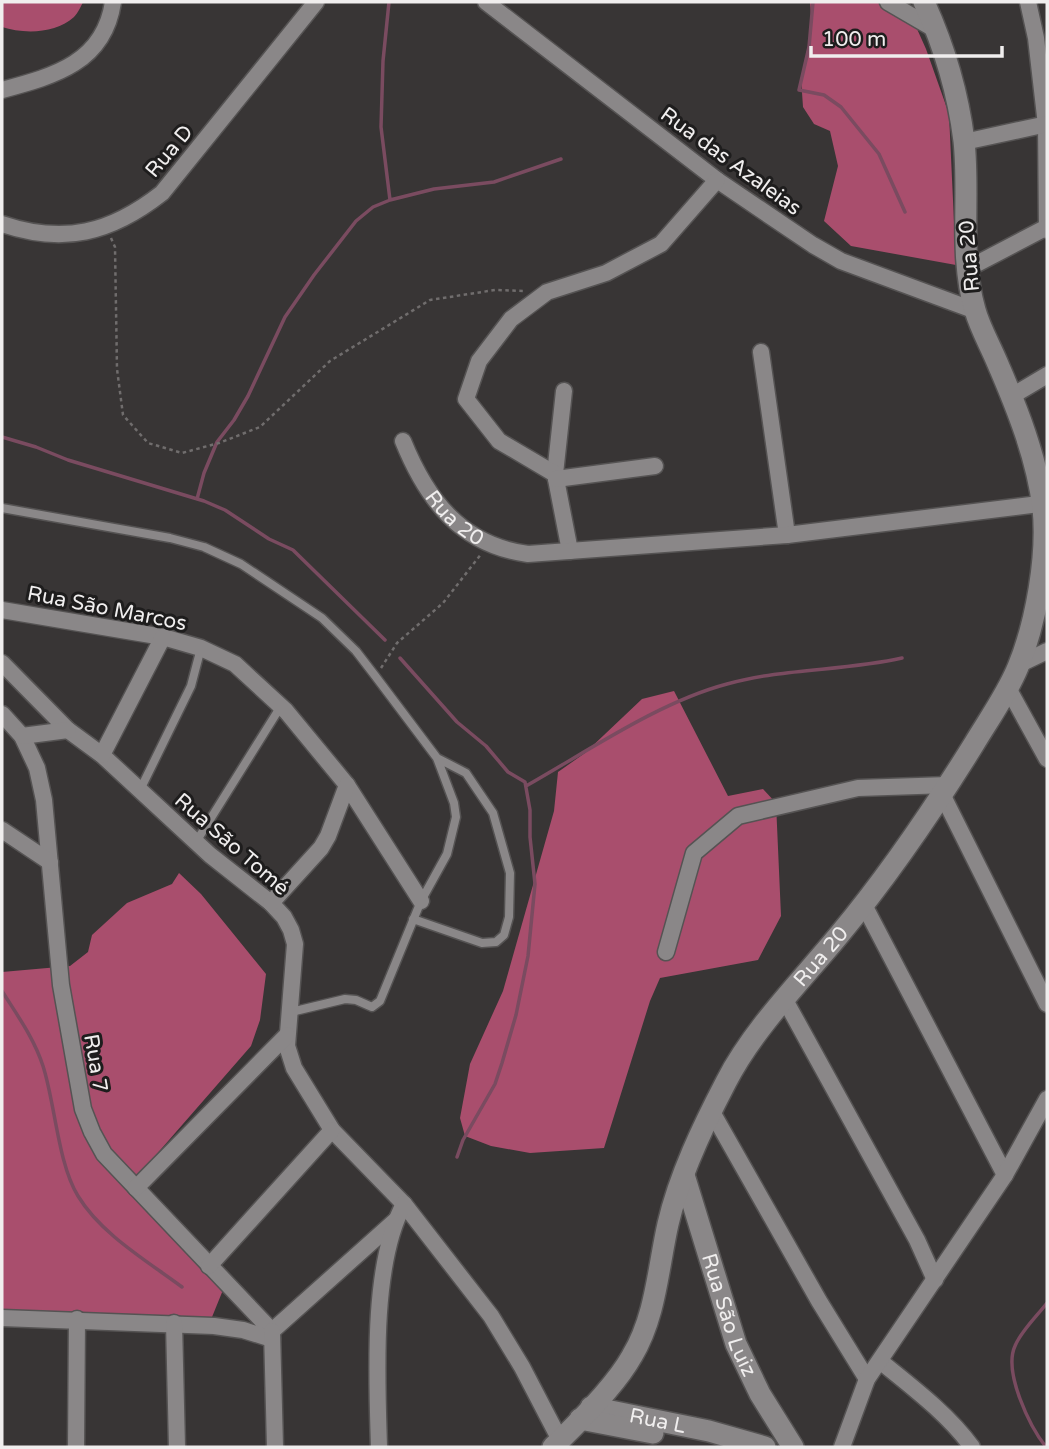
<svg xmlns="http://www.w3.org/2000/svg" width="1049" height="1449" font-family="'Varela Round',sans-serif">
<rect width="100%" height="100%" fill="#383535"/>
<path fill="#a94e6d" d="M 2,2 L 83,2 C 81,6 78,13 74,17 C 56,34 23,34 2,27 Z
M 810,2 L 905,2 L 926,49 L 949,114 L 956,265 L 851,246 L 824,221 L 838,166 L 830,131 L 814,124 L 803,107 L 801,78 L 812,28 Z
M 674,691 L 728,796 L 763,789 L 776,803 L 781,916 L 758,960 L 660,978 L 650,1001 L 604,1148 L 530,1153 L 491,1146 L 465,1136 L 460,1118 L 470,1064 L 503,991 L 554,811 L 558,772 L 585,753 L 642,699 Z
M 179,873 L 201,894 L 266,974 L 260,1020 L 251,1046 L 135,1179 L 225,1285 L 210,1322 L 2,1309 L 2,972 L 70,966 L 88,952 L 92,935 L 127,903 L 172,884 Z"/>
<g fill="none" stroke-linecap="round" stroke-linejoin="round">
<path stroke="#7a4b60" stroke-width="3.5" d="M 389,2 L 383,61 L 381,127 L 390,200
M 813,2 L 809,47 L 799,90 L 824,95 L 841,107 L 879,154 L 905,212
M 2,437 L 36,447 L 68,460 L 204,501 L 225,510 L 269,539 L 293,550 L 385,640
M 197,499 L 204,473 L 217,442 L 234,420 L 248,396 L 285,317 L 314,275 L 356,221 L 373,207 L 390,200 L 434,189 L 494,182 L 561,159
M 400,658 L 457,722 L 486,746 L 508,772 L 525,782 L 530,810 L 530,837 L 535,884 L 528,956 L 516,1015 L 502,1063 L 495,1084 L 463,1140 L 457,1157
M 526,786 C 588,751 659,702 727,684 C 784,668 845,671 902,658
M 2,991 C 17,1015 34,1038 43,1066 C 55,1103 58,1164 78,1196 C 101,1234 147,1261 182,1287
M 1046,1447 C 1030,1427 1003,1372 1015,1346 C 1021,1331 1037,1316 1047,1303"/>
<g stroke="#555353" stroke-width="11">
<path id="lane" d="M 2,508 L 170,538 L 204,547 L 241,564 L 322,618 L 356,651 L 376,677 L 437,758 L 454,803 L 456,817 L 447,854 L 421,901 L 380,1001 L 372,1007 L 356,1000 L 345,999 L 291,1012
M 140,790 L 191,686 L 201,648
M 196,842 L 281,706
M 413,919 L 482,943 L 496,942 L 504,935 L 509,917 L 510,873 L 493,813 L 466,773 L 437,758"/>
</g>
<g stroke="#555353" stroke-width="19">
<g id="street">
<path d="M 486,2 L 717,180 L 813,245 L 841,261 L 976,311"/>
<path d="M 888,2 L 936,30"/>
<path d="M 1028,2 L 1036,38 L 1046,125 L 1047,230"/>
<path d="M 2,90 C 54,76 104,63 113,2"/>
<path d="M 964,142 L 1047,124"/>
<path d="M 2,224 C 64,245 111,233 162,193 L 316,2"/>
<path d="M 967,269 L 1047,227"/>
<path d="M 761,352 L 787,535"/>
<path d="M 564,391 L 555,474 L 570,551"/>
<path d="M 1012,396 L 1047,375"/>
<path id="s1" d="M 403,441 C 427,500 461,545 528,554 L 787,535 L 1047,503"/>
<path d="M 555,474 L 499,441 L 466,399 L 479,361 L 511,319 L 547,292 L 606,273 L 661,244 L 717,180"/>
<path d="M 556,479 L 655,466"/>
<path d="M 2,610 L 163,637 L 201,648 L 235,664 L 286,711 L 347,785 L 421,901"/>
<path d="M 2,663 L 68,730 L 102,755 L 210,855 L 271,903 L 284,917 L 291,930 L 295,944 L 287,1046 L 294,1068 L 332,1130 L 404,1204 L 491,1316 L 522,1367 L 560,1440"/>
<path d="M 1020,664 L 1047,651"/>
<path d="M 1008,688 L 1047,759"/>
<path d="M 2,714 L 22,736 L 37,768 L 44,800 L 61,985 L 83,1109 L 92,1132 L 104,1154 L 272,1331"/>
<path d="M 22,736 L 68,730"/>
<path d="M 102,755 L 163,637"/>
<path d="M 942,794 L 1047,1004"/>
<path d="M 2,830 L 50,862"/>
<path d="M 271,903 L 321,848 L 328,836 L 347,785"/>
<path d="M 864,905 L 1005,1175"/>
<path d="M 666,952 L 694,853 L 738,816 L 858,788 L 948,785"/>
<path d="M 785,1000 L 917,1240 L 935,1280"/>
<path d="M 712,1112 L 819,1301 L 867,1379"/>
<path d="M 136,1188 L 287,1035"/>
<path d="M 209,1266 L 332,1130"/>
<path d="M 2,1318 L 214,1326 L 243,1330 L 272,1339"/>
<path d="M 174,1323 L 177,1447"/>
<path d="M 272,1331 L 395,1221"/>
<path d="M 272,1331 L 275,1447"/>
<path d="M 880,1361 C 912,1387 948,1414 972,1447"/>
<path d="M 76,1447 L 77,1319"/>
<path d="M 379,1447 C 377,1379 371,1264 404,1204"/>
<path d="M 842,1447 L 867,1379 L 1005,1175 L 1047,1099"/>
</g>
</g>
<g stroke="#555353" stroke-width="24">
<g id="secondary">
<path id="s2" d="M 684,1175 L 736,1344 L 760,1394 L 793,1447"/>
<path id="s3" d="M 591,1407 L 709,1431 L 765,1447"/>
<path d="M 580,1419 L 653,1433"/>
<path id="s4" d="M 553,1447 C 577,1424 616,1385 632,1356 C 656,1316 658,1268 668,1224 C 679,1176 703,1126 726,1082 C 753,1029 801,981 839,935 C 889,875 933,810 974,744 C 989,719 1007,694 1018,667 C 1036,623 1048,556 1043,508 C 1037,458 1017,408 997,362 C 990,345 980,328 975,310 C 959,255 970,197 964,141 C 958,93 944,46 924,2"/>
</g>
</g>
<path stroke="#706d6d" stroke-width="2.5" stroke-dasharray="3.5 3.5" stroke-linecap="butt" d="M 111,238 L 115,247 L 117,369 L 123,415 L 148,443 L 182,453 L 219,443 L 260,427 L 330,361 L 430,300 L 495,290 L 526,291
M 381,668 L 397,643 L 443,603 L 482,553"/>
<use href="#lane" stroke="#8a8788" stroke-width="8"/>
<use href="#street" stroke="#8a8788" stroke-width="16"/>
<use href="#secondary" stroke="#8a8788" stroke-width="21"/>
</g>
<g text-anchor="middle" stroke-width="6" stroke-linejoin="round" paint-order="stroke">
<g font-size="21" fill="#f0eeee" stroke="#1e1d1d">
<text transform="translate(169 151) rotate(-50)" y="7">Rua D</text>
<text transform="translate(731 161) rotate(36)" y="7">Rua das Azaleias</text>
<text transform="translate(969 256) rotate(-95)" y="7">Rua 20</text>
<text dy="7" stroke="none"><textPath href="#s1" startOffset="94">Rua 20</textPath></text>
<text transform="translate(107 608) rotate(11)" y="7">Rua São Marcos</text>
<text transform="translate(232 844) rotate(41)" y="7">Rua São Tomé</text>
<text dy="7" stroke="none"><textPath href="#s4" startOffset="570">Rua 20</textPath></text>
<text transform="translate(96 1063) rotate(80)" y="7">Rua 7</text>
<text dy="7" stroke="none"><textPath href="#s2" startOffset="147">Rua São Luiz</textPath></text>
<text dy="7" stroke="none"><textPath href="#s3" startOffset="68">Rua L</textPath></text>
</g>
</g>
<rect width="1049" height="1449" fill="none" stroke="#f0eeee" stroke-width="7"/>
<path d="M811 46v10h191v-10" fill="none" stroke="#f0eeee" stroke-width="3.5"/>
<text x="822" y="46" font-size="21" fill="#f0eeee" stroke="#1e1d1d" stroke-width="5" paint-order="stroke">100 m</text>
</svg>
